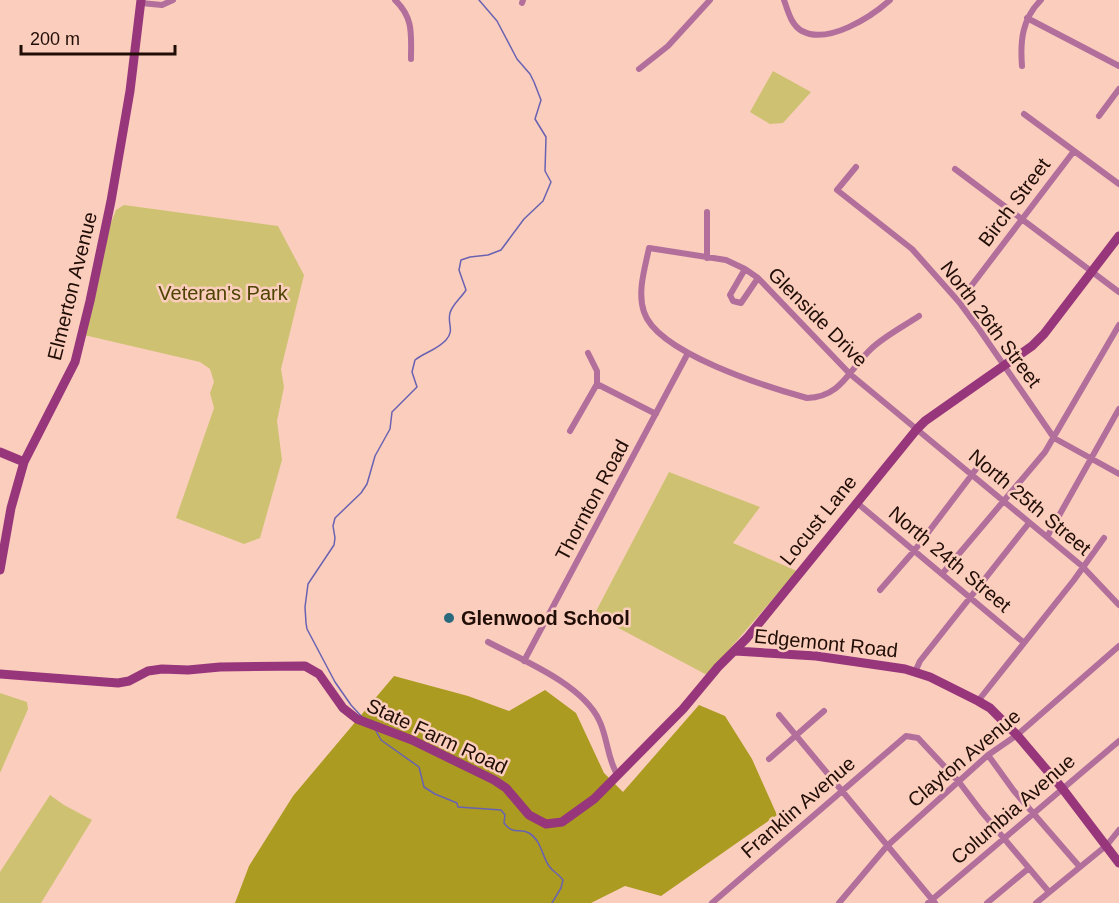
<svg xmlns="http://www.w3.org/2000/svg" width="1119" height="903" font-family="Arial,sans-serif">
<rect width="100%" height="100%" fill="#fbcdbd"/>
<path fill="#cec272" d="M 773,71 L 811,92 L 783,123 L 770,124 L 750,112 Z
M 124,205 L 278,226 L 304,275 L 281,369 L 284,387 L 277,421 L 282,460 L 260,538 L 244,544 L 176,518 L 214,408 L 210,393 L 214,382 L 210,369 L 200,362 L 84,335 L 109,228 L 116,210 Z
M 669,472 L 760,507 L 733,543 L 797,571 L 707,675 L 594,615 Z
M 0,693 L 27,702 L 28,709 L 0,773 Z
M 50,795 L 64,805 L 92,820 L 41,903 L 0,903 L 0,872 Z"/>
<path fill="#ab9b21" d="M 394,676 L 468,696 L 509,711 L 545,690 L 576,713 L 604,773 L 623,792 L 699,705 L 725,716 L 752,759 L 777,815 L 661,896 L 625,886 L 591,903 L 235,903 L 249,866 L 293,796 Z"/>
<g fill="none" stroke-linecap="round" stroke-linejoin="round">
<path stroke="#6962b2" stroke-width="1.5" d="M 362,717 L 351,705 L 335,682 L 307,629 L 306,623 L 305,607 L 308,584 L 334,545 L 335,538 L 333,526 L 335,518 L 361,493 L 367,484 L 375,456 L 390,429 L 392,412 L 417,387 L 412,372 L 415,360 C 425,352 437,350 446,340 C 455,330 447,324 450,313 C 452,305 461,298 466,290 L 459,270 L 461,260 L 470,257 L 488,255 L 501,250 L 524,219 L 543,201 L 551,182 L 545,171 L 546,137 L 535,119 L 541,100 L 534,82 L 530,74 L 517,59 L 497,21 L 479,0
M 376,731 L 381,740 L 419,767 L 424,787 L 435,794 L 457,803 L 458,807 L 501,810 L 505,815 L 504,823 C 514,836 519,827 529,833 C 541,840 542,856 549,866 C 553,872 559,874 563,880 L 561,888 L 552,903"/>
<path stroke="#b26f9b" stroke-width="6" d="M 395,0 C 414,18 411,35 411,59
M 784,0 C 788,11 791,25 802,31 C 828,45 871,17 890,0
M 141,3 L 162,5 L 173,0
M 522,3 L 523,0
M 1027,18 L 1119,66
M 1022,66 C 1020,41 1022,19 1041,0
M 639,69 L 668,46 L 710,0
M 1024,114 L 1119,184
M 1099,116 L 1119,89
M 856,167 L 837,190 L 912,249 L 959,302 L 979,329 L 1054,438 L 1119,474
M 955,169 L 1119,292
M 707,212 L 707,258
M 745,269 L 730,295 L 733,301 L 741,303 L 758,278
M 959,302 L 1074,151
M 919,316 C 904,326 885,336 872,348 C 849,369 842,397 807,398 C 767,387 657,353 644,312 C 637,292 645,268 649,248 L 726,260 L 745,269 L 758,278 L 850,374 L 1082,566 L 1119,605
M 597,384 L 656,414
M 570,431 L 597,384 L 597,371 L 588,353
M 856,502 L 1023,642
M 1047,537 L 1119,409
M 942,574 L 1045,452 L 1119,325
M 880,590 L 914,551 L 980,464
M 488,642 C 522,660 582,684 599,720 C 608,738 607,759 618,776
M 524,661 L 688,353
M 915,672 L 920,661 L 1029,523
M 978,701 L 1074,580 L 1104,538
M 779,715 L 935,903
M 988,755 L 1014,791 L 1079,866
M 769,759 L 824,711
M 712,903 L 906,736 L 918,738 L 959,782 L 981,811 L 1049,892
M 839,903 L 887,846 L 988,755 L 1017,735 L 1119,646
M 928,903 L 1119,741
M 987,903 L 1029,868
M 1036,903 L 1107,845 L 1119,830"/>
<path stroke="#98367b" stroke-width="9" d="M 0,452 L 24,462
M 0,570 L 11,508 L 24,462 L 75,362 L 90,301 L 111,201 L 130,91 L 141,0
M 735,651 L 816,656 L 905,669 L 930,677 L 978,701 L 990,708 L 1017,735 L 1062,788 L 1119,863
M 0,674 L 118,683 L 129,681 L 148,671 L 162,669 L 188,670 L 220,667 L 305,666 L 319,674 L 343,708 L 357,719 L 412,740 L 494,780 L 506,788 L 529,815 L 546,824 L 562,822 L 594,799 L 683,709 L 718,667 L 747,638 L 917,429 L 925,421 L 1032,346 L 1044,334 L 1119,236"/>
</g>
<circle fill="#296a7e" stroke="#fbcdbd" stroke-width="2" cx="449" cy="618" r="6"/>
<g text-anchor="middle" stroke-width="5" stroke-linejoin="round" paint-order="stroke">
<g font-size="20" fill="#200d06" stroke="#fbcdbd">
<text transform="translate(1014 202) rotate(-53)" y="7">Birch Street</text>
<text transform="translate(72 286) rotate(-76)" y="7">Elmerton Avenue</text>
<text transform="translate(818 317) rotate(45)" y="7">Glenside Drive</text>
<text transform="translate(991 324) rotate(53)" y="7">North 26th Street</text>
<text transform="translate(592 500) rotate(-62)" y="7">Thornton Road</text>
<text transform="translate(1030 502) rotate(40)" y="7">North 25th Street</text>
<text transform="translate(818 520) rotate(-51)" y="7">Locust Lane</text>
<text transform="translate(950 559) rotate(40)" y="7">North 24th Street</text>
<text transform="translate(826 643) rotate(6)" y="7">Edgemont Road</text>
<text transform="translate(437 736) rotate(25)" y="7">State Farm Road</text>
<text transform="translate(964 758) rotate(-40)" y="7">Clayton Avenue</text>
<text transform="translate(798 807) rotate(-41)" y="7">Franklin Avenue</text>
<text transform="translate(1013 809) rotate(-41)" y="7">Columbia Avenue</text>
</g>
<g font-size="20" fill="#4d4403" stroke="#fbcdbd">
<text x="223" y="300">Veteran's Park</text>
</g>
<g font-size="20" font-weight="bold" fill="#200d06" stroke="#fbcdbd" text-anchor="start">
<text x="461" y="625">Glenwood School</text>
</g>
</g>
<path d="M21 45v9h154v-9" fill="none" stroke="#200d06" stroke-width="3"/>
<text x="30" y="45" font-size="18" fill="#200d06" stroke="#fbcdbd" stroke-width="4.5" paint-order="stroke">200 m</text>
</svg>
